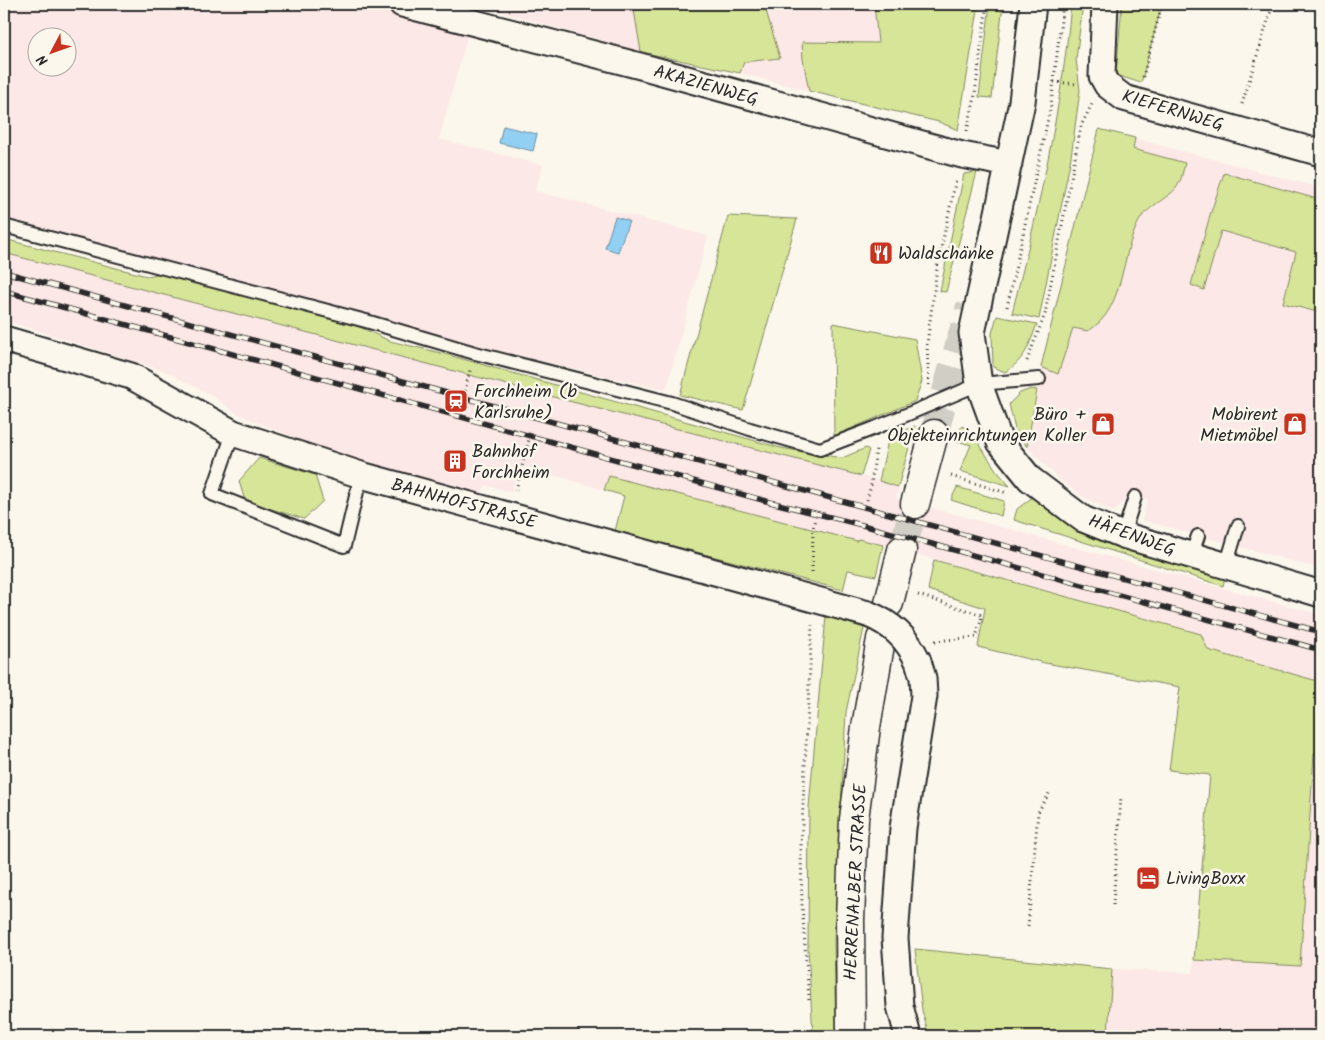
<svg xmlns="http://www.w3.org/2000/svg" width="1325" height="1040" font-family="Kalam,sans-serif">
<rect width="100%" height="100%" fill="#fbf7ec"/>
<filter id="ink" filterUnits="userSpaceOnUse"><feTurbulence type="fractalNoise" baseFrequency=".02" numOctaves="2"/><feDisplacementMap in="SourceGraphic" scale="10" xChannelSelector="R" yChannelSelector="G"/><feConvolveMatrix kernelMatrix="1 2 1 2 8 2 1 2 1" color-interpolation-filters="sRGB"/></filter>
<g filter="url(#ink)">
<path fill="#fce8e6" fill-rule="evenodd" d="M 4,4 L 402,4 L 471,22 L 439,139 L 543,165 L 535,191 L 708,236 L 666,390 L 366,321 L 4,226 ZM 38,38 L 68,38 L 68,68 L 38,68 Z
M 473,4 L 979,4 L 958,130 L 939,122 L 809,91 L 740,73 L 641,52 Z
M 1099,129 L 1321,188 L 1321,569 L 1142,520 L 1148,499 L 1128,496 L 1114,512 L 1085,498 L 1059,479 L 1027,447 L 1051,323 Z
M 4,253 L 584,405 L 861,476 L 899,487 L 896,498 L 1321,615 L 1321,682 L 1208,650 L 1201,634 L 883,545 L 876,576 L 848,570 L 843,590 L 615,531 L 624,496 L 520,465 L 511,492 L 485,485 L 481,498 L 442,487 L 307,443 L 238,414 L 211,395 L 165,371 L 4,320 Z
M 1321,720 L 1321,1036 L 1108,1036 L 1112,969 L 1193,973 L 1210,775 L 1169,770 Z"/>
<path fill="#d7e598" stroke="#818862" d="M 633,4 L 764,4 L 780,58 L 744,62 L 740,73 L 641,52 Z
M 874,4 L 979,4 L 958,130 L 939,122 L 809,91 L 803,59 L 802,42 L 878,43 Z
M 990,4 L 1003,4 L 992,98 L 979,97 Z
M 1071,4 L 1083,4 L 1076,59 L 1080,90 L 1071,157 L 1039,319 L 1012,313 C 1038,211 1062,109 1071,4 Z
M 1122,4 L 1162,4 L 1141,83 L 1116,75 Z
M 1099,129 L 1135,138 L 1133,149 L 1185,163 C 1183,170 1182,179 1178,185 C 1173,196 1147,206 1139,221 C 1120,256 1125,310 1088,331 L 1073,328 L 1058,374 L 1041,367 Z
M 977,172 L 946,292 L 940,291 L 964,174 Z
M 1224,173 L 1321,200 L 1321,313 L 1283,303 L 1296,252 L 1221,231 L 1204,290 L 1191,285 L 1210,215 Z
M 728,216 L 797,219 L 743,410 L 680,395 Z
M 4,239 L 147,276 L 168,272 L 338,317 L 390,341 L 441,353 L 781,448 L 842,458 L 866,448 L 869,450 L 861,476 L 584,405 L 4,253 Z
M 997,316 L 1037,324 C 1029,345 1026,359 1005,372 L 993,367 L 992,333 Z
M 833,323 L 915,339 L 922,381 L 915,401 L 834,436 Z
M 1031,389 L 1037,390 L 1027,447 L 1015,429 L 1009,404 L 1020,393 Z
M 915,426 L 898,487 L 879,481 L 889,436 Z
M 962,426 L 971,431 L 996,470 L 1010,486 L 960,471 L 971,445 L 954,440 Z
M 259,458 L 315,475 L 323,501 L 304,519 L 245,501 L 239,481 Z
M 609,476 L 857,541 L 858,539 L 883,545 L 876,576 L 848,570 L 843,590 L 615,531 L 624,496 L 604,490 Z
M 957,487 L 1004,501 L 1001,516 L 951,500 Z
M 1034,496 L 1225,577 L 1223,586 L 1014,520 L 1017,509 Z
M 934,560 L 1201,634 L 1208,650 L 1321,682 L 1321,754 L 1314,754 L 1300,966 L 1194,960 L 1210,775 L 1169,770 L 1180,687 L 1045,663 L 978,647 L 985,608 L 928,590 Z
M 826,616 L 864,628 L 846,712 L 834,942 L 836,1036 L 813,1036 L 808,949 L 809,807 Z
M 915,949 L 1112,969 L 1108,1036 L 929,1036 L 922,1010 Z"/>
<path fill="#92d0f3" stroke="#698ea3" d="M 503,126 L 537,134 L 533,151 L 499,143 Z
M 615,217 L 629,221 L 618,252 L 605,248 Z"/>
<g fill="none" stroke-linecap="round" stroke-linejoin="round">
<path stroke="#d1cec5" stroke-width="28" stroke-dasharray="28 14" stroke-linecap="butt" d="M 934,434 L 970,306
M 902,550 L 915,504"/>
<g stroke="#2b2b2b" stroke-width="16">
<path id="service" d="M 4,226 L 366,321 L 475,353 L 672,403 L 750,429 L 820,449 L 875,428 L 979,384 L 1039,379
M 233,433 L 212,494 L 344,546 L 361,475
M 1123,535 L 1135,497
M 1191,556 L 1198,536
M 1226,566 L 1238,526"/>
</g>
<g stroke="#2b2b2b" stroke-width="29">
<path id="minor" d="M 402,4 L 644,67 L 962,155 L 1009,164
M 1033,4 L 1022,102 L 972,333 L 979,384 L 1000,442 L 1030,479 L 1083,519 L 1123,535 L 1321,594
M 1105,4 L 1102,76 L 1107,85 L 1124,98 L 1321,153
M 4,339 L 131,376 L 233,433 L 361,475 L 868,614
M 908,1036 L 900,1006 L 895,938 L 903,828 L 924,696 L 923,678 L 918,661"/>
</g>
<g stroke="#2b2b2b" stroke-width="31">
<path id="secondary" d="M 915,504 L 934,434
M 889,603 L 902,550
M 851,1036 L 850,920 L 854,819 L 866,727 L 881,639"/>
</g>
<path stroke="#2b2b2b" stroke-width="3" stroke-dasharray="1 4" stroke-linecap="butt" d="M 1143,77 L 1162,4
M 1054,82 L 1078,84
M 1242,104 L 1273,4
M 967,131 L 974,101 L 987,4
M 1007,307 L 1051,105 L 1063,4
M 1027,361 L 1045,314 L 1081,126 L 1092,104
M 929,385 L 927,344 L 937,268 L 956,179
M 465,391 L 470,370
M 951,476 L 1007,493
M 516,490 L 529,439
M 867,500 L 871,485 L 876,449
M 812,572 L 813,529 L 815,518
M 918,595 L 982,615 L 976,637 L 935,641
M 1113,905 L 1121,797
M 1028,926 L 1038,812 L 1051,790
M 809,1000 L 802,905 L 801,846 L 812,625"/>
<use href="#service" stroke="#fbf7ec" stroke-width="12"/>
<use href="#minor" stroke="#fbf7ec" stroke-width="25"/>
<use href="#secondary" stroke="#fbf7ec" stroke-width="28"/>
<g stroke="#2b2b2b" stroke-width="5.5">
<path id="rail" d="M 4,272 L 1321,632
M 4,291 L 770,502 L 866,526 L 1321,650"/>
</g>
<use href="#rail" stroke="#fbf7ec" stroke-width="4" stroke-dasharray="11" stroke-linecap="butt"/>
<g stroke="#2b2b2b" stroke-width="29" stroke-linecap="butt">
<path id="minor-bridge" d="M 868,614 C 892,624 907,638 918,661"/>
</g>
<use href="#minor-bridge" stroke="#fbf7ec" stroke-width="25"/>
</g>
</g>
<defs>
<g id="restaurant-square" transform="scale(1.25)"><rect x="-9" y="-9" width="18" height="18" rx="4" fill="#c8321e" stroke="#fbf7ec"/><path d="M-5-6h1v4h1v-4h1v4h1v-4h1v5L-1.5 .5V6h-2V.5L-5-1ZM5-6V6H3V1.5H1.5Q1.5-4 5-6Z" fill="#fff"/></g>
<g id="station-square" transform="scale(1.25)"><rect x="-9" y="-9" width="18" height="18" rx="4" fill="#c8321e" stroke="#fbf7ec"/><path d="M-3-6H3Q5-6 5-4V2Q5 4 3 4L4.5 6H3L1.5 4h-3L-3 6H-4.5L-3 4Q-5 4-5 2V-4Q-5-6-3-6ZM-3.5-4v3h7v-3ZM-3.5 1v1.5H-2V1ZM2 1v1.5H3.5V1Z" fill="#fff"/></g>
<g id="shop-square" transform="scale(1.25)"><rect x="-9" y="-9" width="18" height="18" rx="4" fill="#c8321e" stroke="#fbf7ec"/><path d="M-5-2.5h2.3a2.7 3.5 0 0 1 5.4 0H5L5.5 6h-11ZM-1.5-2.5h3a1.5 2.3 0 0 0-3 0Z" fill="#fff"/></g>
<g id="building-square" transform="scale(1.25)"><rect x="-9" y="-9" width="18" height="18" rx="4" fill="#c8321e" stroke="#fbf7ec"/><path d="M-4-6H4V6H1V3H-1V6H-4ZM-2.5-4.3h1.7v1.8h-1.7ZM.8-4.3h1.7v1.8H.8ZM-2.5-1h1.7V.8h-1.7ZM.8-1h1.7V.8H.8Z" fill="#fff"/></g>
<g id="hotel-square" transform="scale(1.25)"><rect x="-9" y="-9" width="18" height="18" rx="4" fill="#c8321e" stroke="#fbf7ec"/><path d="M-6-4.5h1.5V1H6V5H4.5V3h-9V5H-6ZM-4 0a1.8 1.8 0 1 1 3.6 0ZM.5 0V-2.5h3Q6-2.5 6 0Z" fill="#fff"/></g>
</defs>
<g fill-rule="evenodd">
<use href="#restaurant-square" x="881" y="253"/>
<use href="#station-square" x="456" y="401"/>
<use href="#shop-square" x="1103" y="424"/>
<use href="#shop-square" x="1295" y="424"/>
<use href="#building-square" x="455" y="461"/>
<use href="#hotel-square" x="1148" y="878"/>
</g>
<g text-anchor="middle" stroke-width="5" stroke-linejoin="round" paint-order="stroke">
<g font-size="18" fill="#2b2b2b" stroke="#fbf7ec">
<text transform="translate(706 85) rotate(16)" y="6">AKAZIENWEG</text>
<text transform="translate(1173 110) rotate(17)" y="6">KIEFERNWEG</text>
<text transform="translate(464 503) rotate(15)" y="6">BAHNHOFSTRASSE</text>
<text transform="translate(1132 535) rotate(20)" y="6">HÄFENWEG</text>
<text transform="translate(855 882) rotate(-87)" y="6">HERRENALBER STRASSE</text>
</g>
<g font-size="18" fill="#2b2b2b" stroke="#fbf7ec" text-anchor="start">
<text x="898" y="259">Waldschänke</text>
<text x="474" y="397">Forchheim (b<tspan x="474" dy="21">Karlsruhe)</tspan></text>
<text x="1086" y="420" text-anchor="end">Büro +<tspan x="1086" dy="21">Objekteinrichtungen Koller</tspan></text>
<text x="1278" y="420" text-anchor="end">Mobirent<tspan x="1278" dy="21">Mietmöbel</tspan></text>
<text x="472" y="457">Bahnhof<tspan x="472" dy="21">Forchheim</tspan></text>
<text x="1166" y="884">LivingBoxx</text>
</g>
</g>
<rect width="1325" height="1040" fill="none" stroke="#fbf7ec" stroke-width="20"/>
<rect x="10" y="10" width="1305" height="1020" fill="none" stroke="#2b2b2b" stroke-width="2" filter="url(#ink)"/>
<g transform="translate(52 52) rotate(229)"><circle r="24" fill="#fbf7ec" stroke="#a8a59f"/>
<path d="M0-4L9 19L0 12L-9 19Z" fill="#c8321e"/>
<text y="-8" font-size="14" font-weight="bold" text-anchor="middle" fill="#2b2b2b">N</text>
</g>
</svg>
